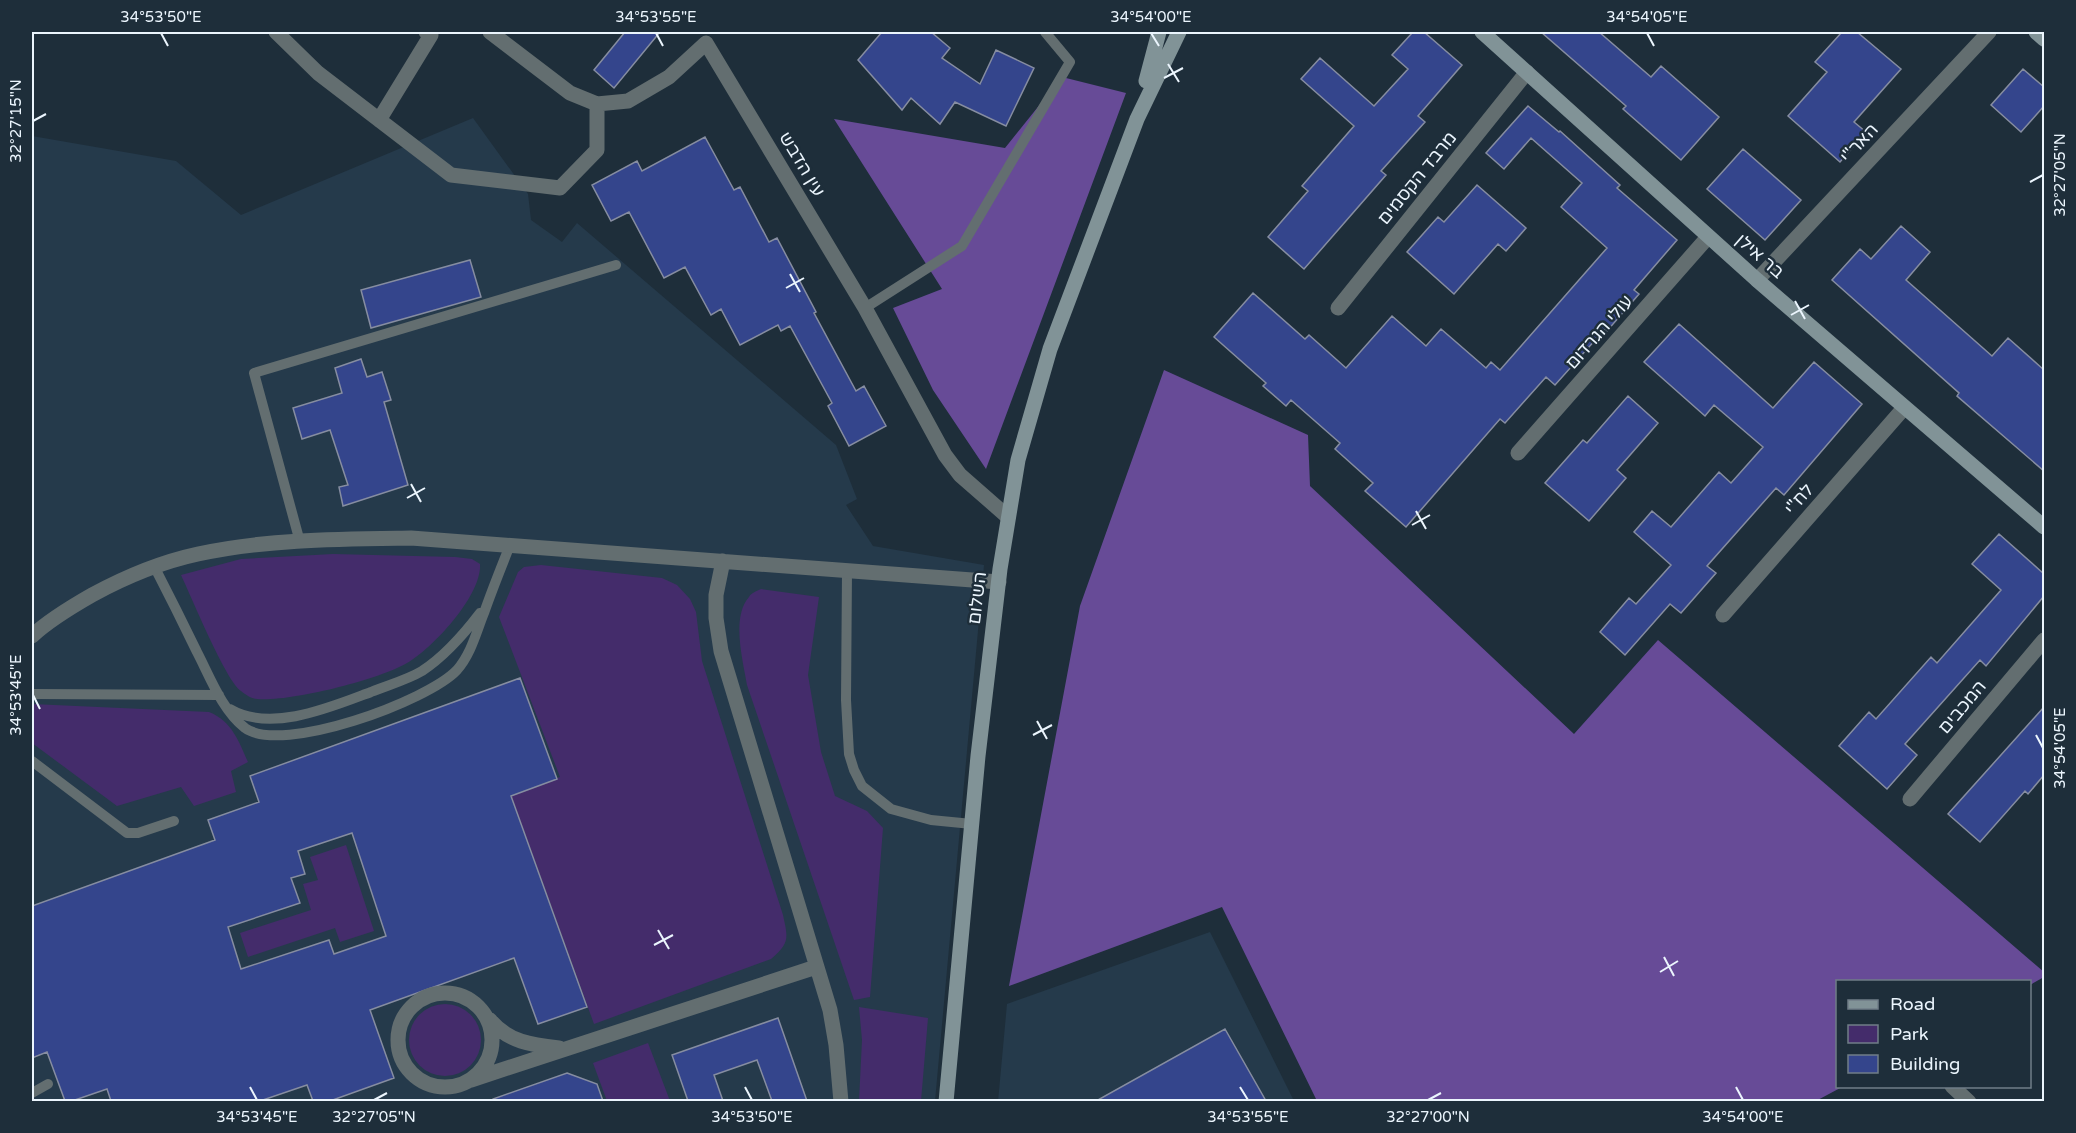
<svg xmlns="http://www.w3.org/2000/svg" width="2076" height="1133" font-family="'Varela Round','Noto Sans Hebrew',sans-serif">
<rect width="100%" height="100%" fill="#1e2e3a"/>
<path fill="#253a4b" d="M 473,118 L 528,194 L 531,220 L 562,242 L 577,223 L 836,445 L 857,499 L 846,505 L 873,546 L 984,565 L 935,1101 L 32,1101 L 32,136 L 176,161 L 241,215 Z
M 1210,932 L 1294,1101 L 998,1102 L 1007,1004 Z"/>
<path fill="#442c6b" d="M 333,554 L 455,557 L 472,559 L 480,564 C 482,595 433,648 407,663 C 378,680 290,702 257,699 C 252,699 246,695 241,691 C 226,681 191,596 181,575 L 241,559 Z
M 541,565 L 662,578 L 677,585 L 690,599 L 696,612 L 702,661 L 783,915 C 788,938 790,943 771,959 L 594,1024 L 511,795 L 560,777 L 499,617 L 518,572 L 524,567 Z
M 761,589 L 819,597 L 808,675 L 821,752 L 835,796 L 867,811 L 883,828 L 870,997 L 854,1000 L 747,685 C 743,661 731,617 749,597 C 751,593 757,591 761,589 Z
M 32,704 L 209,712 C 232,721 239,742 248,762 L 231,771 L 236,792 L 194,806 L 181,787 L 117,806 L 32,743 Z
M 346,845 L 374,931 L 340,942 L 335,928 L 248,957 L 240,933 L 311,910 L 303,884 L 318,880 L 310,857 Z
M409 1040a36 36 0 1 1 72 0a36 36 0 1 1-72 0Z
M 859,1007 L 928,1018 L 921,1101 L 859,1101 L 862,1040 Z
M 648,1043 L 670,1101 L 607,1101 L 593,1063 Z"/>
<path fill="#674b97" d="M 1062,77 L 1126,93 L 986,469 L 933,390 L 893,308 L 942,289 L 834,119 L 1005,148 Z
M 1164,370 L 1308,435 L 1310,486 L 1574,734 L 1658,640 L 2044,972 L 2044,977 L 2030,985 L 2030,982 L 1838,982 L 1838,1086 L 1842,1087 L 1814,1102 L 1317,1101 L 1222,907 L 1009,986 L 1080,606 Z"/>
<path fill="#34458c" stroke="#868da1" stroke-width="1.5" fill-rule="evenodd" d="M 625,32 L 660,32 L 614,88 L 594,70 Z
M 882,32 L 931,32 L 950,48 L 942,58 L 980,84 L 996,50 L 1034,68 L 1006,126 L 955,102 L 940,124 L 911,98 L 902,110 L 858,60 Z
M 1413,32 L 1424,32 L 1462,65 L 1418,116 L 1425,122 L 1381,171 L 1386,175 L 1304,269 L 1268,237 L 1308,191 L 1302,186 L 1354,126 L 1301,79 L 1320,58 L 1374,106 L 1408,69 L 1392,55 Z
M 1541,32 L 1599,32 L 1651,77 L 1661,66 L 1719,117 L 1681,160 L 1623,109 L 1626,106 Z
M 1842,32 L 1857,32 L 1901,69 L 1854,122 L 1866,132 L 1840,162 L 1788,116 L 1827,72 L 1815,62 Z
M 2023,69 L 2044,87 L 2044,106 L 2021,132 L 1991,105 Z
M 1528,106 L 1559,132 L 1560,131 L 1620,185 L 1617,188 L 1677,240 L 1634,290 L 1639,294 L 1607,331 L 1605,329 L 1555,385 L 1546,377 L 1505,423 L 1500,419 L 1406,527 L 1365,491 L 1373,483 L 1335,449 L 1340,443 L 1291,400 L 1286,406 L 1263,386 L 1266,383 L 1214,337 L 1253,293 L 1305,339 L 1309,335 L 1346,368 L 1392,316 L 1426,346 L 1441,329 L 1486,368 L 1491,362 L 1500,370 L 1607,248 L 1561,207 L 1582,183 L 1531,138 L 1504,169 L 1486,153 Z
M 705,137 L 734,190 L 740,187 L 769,242 L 777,238 L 816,312 L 814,313 L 856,391 L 864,386 L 886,426 L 849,446 L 828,406 L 832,403 L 790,326 L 781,331 L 778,325 L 740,345 L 721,309 L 711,315 L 685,267 L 664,278 L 629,212 L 611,221 L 592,185 L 637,161 L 642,171 Z
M 1743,149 L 1801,200 L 1765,240 L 1707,189 Z
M 1477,185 L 1526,228 L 1506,251 L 1498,244 L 1454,294 L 1407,252 L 1438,217 L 1444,222 Z
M 1901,226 L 1930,252 L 1906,280 L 1992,356 L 2008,338 L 2044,370 L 2044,471 L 1957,396 L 1959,393 L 1832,280 L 1860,249 L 1871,259 Z
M 470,260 L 481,297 L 371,328 L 361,290 Z
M 1679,324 L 1773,408 L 1814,362 L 1862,404 L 1784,495 L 1776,488 L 1707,566 L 1716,573 L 1681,613 L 1670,604 L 1625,655 L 1600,632 L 1629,598 L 1636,604 L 1671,565 L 1634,532 L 1652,511 L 1671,527 L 1719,472 L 1731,483 L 1763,447 L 1714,405 L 1705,416 L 1644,362 Z
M 361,359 L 367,377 L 382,372 L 391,400 L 384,402 L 408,485 L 343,506 L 339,487 L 348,485 L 330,430 L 302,439 L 293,408 L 342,393 L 335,368 Z
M 1628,396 L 1658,423 L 1617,470 L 1626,478 L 1589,521 L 1545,483 L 1583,440 L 1587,443 Z
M 1999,534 L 2044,574 L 2044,596 L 1986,666 L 1980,660 L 1905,744 L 1917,755 L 1887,789 L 1839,746 L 1869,712 L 1876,719 L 1931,657 L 1937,663 L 2001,590 L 1972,564 Z
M 520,678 L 557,779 L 511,796 L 587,1007 L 538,1024 L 514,958 L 370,1010 L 394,1078 L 330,1101 L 313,1101 L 307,1085 L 260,1101 L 111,1101 L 107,1089 L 72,1101 L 65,1101 L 47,1052 L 32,1058 L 32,906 L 215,840 L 208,820 L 259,802 L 250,776 ZM 352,833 L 386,936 L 334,954 L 329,940 L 241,969 L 228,927 L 300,903 L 291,878 L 305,874 L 298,851 Z
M 2044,707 L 2044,775 L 2028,794 L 2025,791 L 1980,842 L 1948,814 Z
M 778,1018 L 807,1101 L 772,1101 L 757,1060 L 714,1075 L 723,1101 L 688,1101 L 672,1055 Z
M 1225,1029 L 1266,1101 L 1096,1101 Z
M 567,1073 L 597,1084 L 603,1101 L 493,1101 L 493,1099 Z"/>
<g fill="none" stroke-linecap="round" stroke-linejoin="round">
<path stroke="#636e70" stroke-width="10" d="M 865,308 L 962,246 L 1070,62 L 1045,32
M 300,542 L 254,373 L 616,265
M 154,566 C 169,595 183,623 197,652 C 210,677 222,710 245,728 C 282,755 428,701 457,670 C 471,654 476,633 484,613 C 492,590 501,568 510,545
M 847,571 L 846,700 L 849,754 L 854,770 L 862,786 L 891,809 L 931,820 L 972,824
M 32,694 L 219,695
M 230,709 C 271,733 331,707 371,692 C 388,685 407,680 422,671 C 445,656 464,634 480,613
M 32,761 L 127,833 L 138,833 L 174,821
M 32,1093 L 48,1084"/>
<path stroke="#636e70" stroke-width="15" d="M 276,32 L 318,73 L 451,175 L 560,188 L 597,150 L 597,104
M 490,32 L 570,93 L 597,104 L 628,101 L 669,77 L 706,43 L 865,308 L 945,455 L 960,475 L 1008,517
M 379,120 L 431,35 L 426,32
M 1757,280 L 1989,32
M 1338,308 L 1527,72
M 1518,453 L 1708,237
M 723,561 L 716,595 L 716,618 L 721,651 L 830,1010 L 836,1045 L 841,1102
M 1723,615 L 1904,408
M 32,636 C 49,620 71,607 92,595 C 125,577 161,562 198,554 C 267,539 340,539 411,538 L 999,582
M 1910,799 L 2044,640
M398 1040a47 47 0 1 1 94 0a47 47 0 1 1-94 0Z
M 490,1020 C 508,1042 532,1045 559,1048
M 471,1080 L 816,967
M 1952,1086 L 1969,1102"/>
<path stroke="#819397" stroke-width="15" d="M 1482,32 L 1757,280 L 2044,527
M 2036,32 L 2044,39
M 1146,81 L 1159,32
M 946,1102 L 978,756 L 1000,569 L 1018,460 L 1050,349 L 1137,119 L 1179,32"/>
</g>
<path fill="none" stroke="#ebf5fd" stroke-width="2" d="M 161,33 L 168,46M 656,33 L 663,46M 1151,33 L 1159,46M 1647,33 L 1654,46M 1168,64 L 1179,82M 1164,78 L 1183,68M 33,121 L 46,114M 2030,182 L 2043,175M 790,274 L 800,292M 786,288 L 804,278M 1795,301 L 1805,319M 1791,315 L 1809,305M 411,484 L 421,502M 407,498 L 425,488M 1416,511 L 1426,529M 1412,525 L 1430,515M 33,695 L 40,709M 1037,721 L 1047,739M 1033,735 L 1052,725M 2036,735 L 2043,748M 658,930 L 669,949M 654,945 L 673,935M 1664,957 L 1674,976M 1660,972 L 1678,961M 250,1087 L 257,1100M 745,1087 L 752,1100M 1240,1087 L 1248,1100M 1736,1087 L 1743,1100M 374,1100 L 387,1093M 1428,1100 L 1441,1093"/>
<g text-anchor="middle" stroke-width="5" stroke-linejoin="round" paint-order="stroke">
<g font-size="18" fill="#ebf5fd" stroke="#1e2e3a">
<text transform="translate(1859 143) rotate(-47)" y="6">האר"י</text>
<text transform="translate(802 164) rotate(59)" y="6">עין הדבש</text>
<text transform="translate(1417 178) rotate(-51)" y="6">מרבד הקסמים</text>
<text transform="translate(1760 256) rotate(41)" y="6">בר אילן</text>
<text transform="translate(1599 332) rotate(-49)" y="6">עולי הגרדום</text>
<text transform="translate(1799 499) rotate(-49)" y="6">לח"י</text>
<text transform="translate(977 598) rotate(-83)" y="6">השלום</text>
<text transform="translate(1962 707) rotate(-50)" y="6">המכבים</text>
</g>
</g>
<rect width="2076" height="1133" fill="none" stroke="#1e2e3a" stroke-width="66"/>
<rect x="1836" y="980" width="195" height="108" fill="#1e2e3a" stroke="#707e88" stroke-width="1.5"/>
<rect x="1848" y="1000" width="30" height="9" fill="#819397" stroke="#707e88" stroke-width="1.5"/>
<text x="1890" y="1010" font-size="18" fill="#ebf5fd">Road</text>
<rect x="1848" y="1025" width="30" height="18" fill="#442c6b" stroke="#707e88" stroke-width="1.5"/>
<text x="1890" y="1040" font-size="18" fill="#ebf5fd">Park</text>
<rect x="1848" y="1055" width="30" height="18" fill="#34458c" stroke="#707e88" stroke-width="1.5"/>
<text x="1890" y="1070" font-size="18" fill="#ebf5fd">Building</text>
<rect x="33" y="33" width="2010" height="1067" fill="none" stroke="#ebf5fd" stroke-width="2"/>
<g font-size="15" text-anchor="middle" fill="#ebf5fd">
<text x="161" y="22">34°53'50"E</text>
<text x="656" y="22">34°53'55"E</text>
<text x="1151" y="22">34°54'00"E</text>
<text x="1647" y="22">34°54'05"E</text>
<text transform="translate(16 121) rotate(-90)" y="5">32°27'15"N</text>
<text transform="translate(2060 175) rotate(-90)" y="5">32°27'05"N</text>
<text transform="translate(16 695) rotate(-90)" y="5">34°53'45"E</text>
<text transform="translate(2060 748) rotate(-90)" y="5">34°54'05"E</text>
<text x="257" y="1122">34°53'45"E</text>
<text x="374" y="1122">32°27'05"N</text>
<text x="752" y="1122">34°53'50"E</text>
<text x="1248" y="1122">34°53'55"E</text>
<text x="1428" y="1122">32°27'00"N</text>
<text x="1743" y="1122">34°54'00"E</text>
</g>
</svg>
